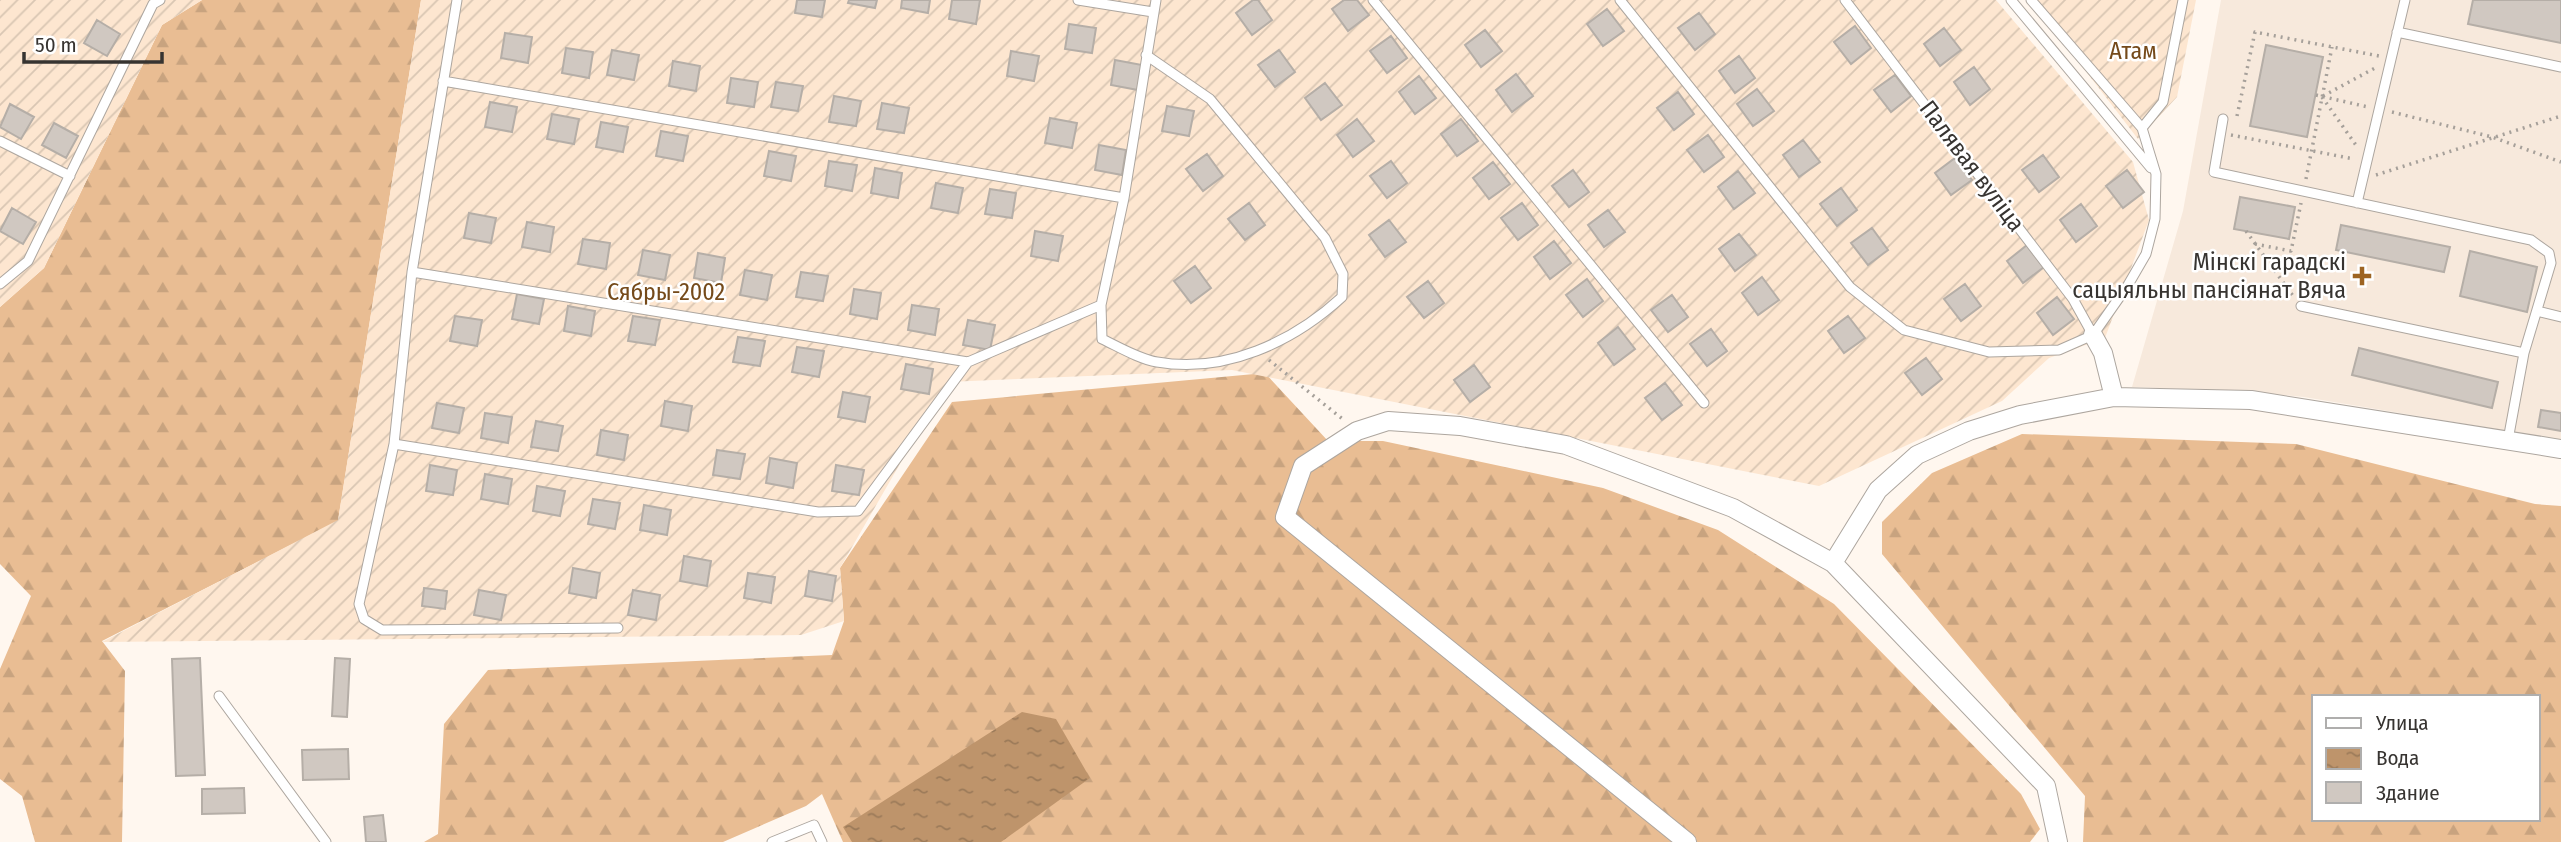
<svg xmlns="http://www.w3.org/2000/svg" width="2561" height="842" font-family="'Fira Sans Condensed',sans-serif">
<defs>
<pattern id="forest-firs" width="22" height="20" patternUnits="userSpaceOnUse" patternTransform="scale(1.75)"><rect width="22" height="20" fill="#e9bd93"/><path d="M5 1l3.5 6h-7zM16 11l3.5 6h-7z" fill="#c8a37f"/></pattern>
<pattern id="garden-furrows" width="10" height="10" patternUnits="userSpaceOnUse" patternTransform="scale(1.75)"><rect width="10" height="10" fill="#fde6d0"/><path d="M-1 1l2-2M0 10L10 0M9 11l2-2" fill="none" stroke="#d9c6b3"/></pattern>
<pattern id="water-ripples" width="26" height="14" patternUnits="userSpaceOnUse" patternTransform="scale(1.75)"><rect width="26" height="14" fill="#be946b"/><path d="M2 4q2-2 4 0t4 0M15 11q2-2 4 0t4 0" fill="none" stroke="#9b7a59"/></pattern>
</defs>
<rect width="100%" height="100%" fill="#fff7ef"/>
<path fill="#f7e9dc" d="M 2221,0 L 2561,0 L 2561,440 L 2304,397 L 2239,391 L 2132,387 L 2183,211 Z"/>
<path fill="url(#forest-firs)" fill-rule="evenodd" d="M 202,0 L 421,0 L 338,521 L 102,641 L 125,671 L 122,842 L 35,842 L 22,796 L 0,779 L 0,669 L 31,596 L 0,564 L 0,307 L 44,268 L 162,25 Z
M 1265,373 L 1328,441 L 1383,441 L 1603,488 L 1718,530 L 1834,604 L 2021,794 L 2040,829 L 2030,842 L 843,842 L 822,794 L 806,806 L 723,842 L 424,842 L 438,834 L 444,724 L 488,670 L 832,655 L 844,621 L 840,568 L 952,402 Z
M 2022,434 L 2296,444 L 2535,504 L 2561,506 L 2561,842 L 2083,842 L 2085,796 L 1882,554 L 1882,522 L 1932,473 ZM 2314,697 L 2538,697 L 2538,819 L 2314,819 Z"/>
<path fill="url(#garden-furrows)" d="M 0,0 L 202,0 L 162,25 L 44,268 L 0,307 Z
M 421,0 L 1996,0 L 2133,162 L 2149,220 L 2105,338 L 2049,358 L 2002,401 L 1819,486 L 1232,370 L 947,382 L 840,568 L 844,621 L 801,635 L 102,642 L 338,520 Z
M 2031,0 L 2196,0 L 2177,97 L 2138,139 Z"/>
<path fill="url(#water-ripples)" d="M 1022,712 L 1056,719 L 1090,778 L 1001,842 L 852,842 L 843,827 Z"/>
<path fill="#d0c8c1" stroke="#b5aea7" stroke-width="2" d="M 797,0 L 825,0 L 822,17 L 795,13 Z
M 849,0 L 877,0 L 875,8 L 848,3 Z
M 902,0 L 930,0 L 928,13 L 901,8 Z
M 952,0 L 980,0 L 976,24 L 949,19 Z
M 1253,0 L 1258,0 L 1272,20 L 1252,35 L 1236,13 Z
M 1344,0 L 1357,0 L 1369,15 L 1348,31 L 1332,9 Z
M 2473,0 L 2561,0 L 2561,43 L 2468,24 Z
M 1607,9 L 1624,31 L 1603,46 L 1587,24 Z
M 1699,13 L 1715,34 L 1695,50 L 1678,28 Z
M 97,20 L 120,34 L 107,56 L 84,43 Z
M 1069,24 L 1096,28 L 1092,53 L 1065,49 Z
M 1855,26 L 1871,48 L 1851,64 L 1834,42 Z
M 1944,28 L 1961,50 L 1940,66 L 1924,44 Z
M 1485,30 L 1502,51 L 1481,67 L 1465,45 Z
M 505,33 L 532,37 L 528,63 L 501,58 Z
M 1391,36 L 1407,58 L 1387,73 L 1370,51 Z
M 2266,45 L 2323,57 L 2307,137 L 2250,126 Z
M 566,48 L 593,52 L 589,78 L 562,73 Z
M 612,50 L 639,55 L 634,80 L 607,75 Z
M 1279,50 L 1295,72 L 1275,87 L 1258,65 Z
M 1011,51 L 1039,56 L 1034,81 L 1007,76 Z
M 1739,56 L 1755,78 L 1735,93 L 1719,71 Z
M 1115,60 L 1142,65 L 1138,90 L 1111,85 Z
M 673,61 L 700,66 L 696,91 L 669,86 Z
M 1974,67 L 1990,89 L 1970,105 L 1954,82 Z
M 1516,74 L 1533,96 L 1512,112 L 1496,90 Z
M 1895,75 L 1911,96 L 1891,112 L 1874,90 Z
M 1419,76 L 1436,98 L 1415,114 L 1399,92 Z
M 731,78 L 758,82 L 754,107 L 727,103 Z
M 776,82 L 803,86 L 798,111 L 771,107 Z
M 1325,83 L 1342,105 L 1321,120 L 1305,98 Z
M 1757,89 L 1774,111 L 1753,126 L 1737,104 Z
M 1678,92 L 1694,114 L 1674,130 L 1657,108 Z
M 834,96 L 861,101 L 856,126 L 829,122 Z
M 490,102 L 517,107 L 512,132 L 485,127 Z
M 882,103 L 909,108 L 904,133 L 877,129 Z
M 10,104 L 34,117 L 21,139 L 0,127 Z
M 1167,106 L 1194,111 L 1189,136 L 1162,131 Z
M 552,114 L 579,119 L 574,144 L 547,139 Z
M 1050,118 L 1077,123 L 1072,148 L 1045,143 Z
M 1357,119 L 1374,141 L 1353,157 L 1337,135 Z
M 1461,119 L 1478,141 L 1457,156 L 1441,134 Z
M 601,122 L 628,127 L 623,152 L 596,147 Z
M 54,123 L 78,136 L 66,158 L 42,145 Z
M 661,131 L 688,136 L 683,161 L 656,156 Z
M 1708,135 L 1724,157 L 1704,172 L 1687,150 Z
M 1803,140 L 1820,162 L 1799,177 L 1783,155 Z
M 1099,145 L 1126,150 L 1122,175 L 1095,170 Z
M 769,151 L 796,156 L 791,181 L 764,176 Z
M 1207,154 L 1223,176 L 1203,191 L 1186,169 Z
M 2043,155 L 2059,177 L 2039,192 L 2022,170 Z
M 1955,158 L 1972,180 L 1951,195 L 1935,173 Z
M 829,161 L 857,165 L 852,191 L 825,186 Z
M 1391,161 L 1407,183 L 1387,198 L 1370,176 Z
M 1493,162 L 1510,184 L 1489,199 L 1473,178 Z
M 875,168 L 902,173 L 898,198 L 871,193 Z
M 1573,170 L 1589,192 L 1569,207 L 1552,186 Z
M 2127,170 L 2144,192 L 2123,208 L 2106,186 Z
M 1738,171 L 1755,193 L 1734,209 L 1718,187 Z
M 936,183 L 963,188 L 958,213 L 931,208 Z
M 1841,188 L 1857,210 L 1837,226 L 1820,204 Z
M 990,189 L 1016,193 L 1012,218 L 985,214 Z
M 2240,197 L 2295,207 L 2289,239 L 2234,229 Z
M 1249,203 L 1265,225 L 1245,240 L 1228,219 Z
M 1522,203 L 1538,225 L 1518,240 L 1501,218 Z
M 2081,204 L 2097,226 L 2076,242 L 2060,220 Z
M 12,208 L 36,222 L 23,244 L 0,231 Z
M 1608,210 L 1625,232 L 1604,247 L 1588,225 Z
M 469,213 L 496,218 L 491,243 L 464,238 Z
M 1389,220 L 1406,242 L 1385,257 L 1369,235 Z
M 527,222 L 554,227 L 550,252 L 522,247 Z
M 2341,225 L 2450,247 L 2444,272 L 2336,250 Z
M 1872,228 L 1888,250 L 1868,265 L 1851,243 Z
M 1035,231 L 1063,236 L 1058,261 L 1031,256 Z
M 1739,234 L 1756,255 L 1735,271 L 1719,249 Z
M 583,239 L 610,243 L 606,269 L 578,264 Z
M 1554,241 L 1571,263 L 1550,279 L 1534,257 Z
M 2027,245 L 2044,267 L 2023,283 L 2007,261 Z
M 643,250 L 670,255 L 665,280 L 638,275 Z
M 2470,251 L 2537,267 L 2527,312 L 2460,296 Z
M 698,253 L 725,258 L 721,283 L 694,278 Z
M 1195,266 L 1211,288 L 1191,303 L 1174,281 Z
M 745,270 L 772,275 L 767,300 L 740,295 Z
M 801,272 L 828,276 L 823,301 L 796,297 Z
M 1762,277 L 1779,300 L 1758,315 L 1742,293 Z
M 1587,279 L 1603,301 L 1583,317 L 1566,295 Z
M 1428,281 L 1444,303 L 1424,318 L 1407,297 Z
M 1965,284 L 1981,306 L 1961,321 L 1944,299 Z
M 854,289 L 881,293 L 877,319 L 850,314 Z
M 517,294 L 544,299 L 539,324 L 512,319 Z
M 1672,295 L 1688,317 L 1668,332 L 1651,310 Z
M 2057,297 L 2074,319 L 2053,335 L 2037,313 Z
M 912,305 L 939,309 L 935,335 L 908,330 Z
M 568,306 L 595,311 L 591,336 L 564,331 Z
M 455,316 L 482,320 L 477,346 L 450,341 Z
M 633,316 L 660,320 L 655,345 L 628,341 Z
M 1848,316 L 1865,338 L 1844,353 L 1828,331 Z
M 968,320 L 995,325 L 990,350 L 963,345 Z
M 1618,327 L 1635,349 L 1614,365 L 1598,343 Z
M 1711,329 L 1727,351 L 1707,366 L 1690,344 Z
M 738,337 L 765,341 L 760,366 L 733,362 Z
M 797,347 L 824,351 L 819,377 L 792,372 Z
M 2359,348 L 2498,382 L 2492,408 L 2352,375 Z
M 1926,358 L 1942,379 L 1922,395 L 1905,373 Z
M 906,364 L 933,369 L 929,394 L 901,389 Z
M 1474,365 L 1490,387 L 1470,402 L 1454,380 Z
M 1665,383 L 1682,405 L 1662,420 L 1645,398 Z
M 843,392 L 870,397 L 865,422 L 838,417 Z
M 665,401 L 692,406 L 688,431 L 661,426 Z
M 437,403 L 464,408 L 459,433 L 432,428 Z
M 2541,410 L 2561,413 L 2561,431 L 2538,427 Z
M 485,413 L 512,417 L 508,443 L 481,438 Z
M 536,421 L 563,426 L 558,451 L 531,447 Z
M 601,430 L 628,435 L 624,460 L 597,455 Z
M 717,450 L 745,454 L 740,479 L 713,475 Z
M 770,458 L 797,463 L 793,488 L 766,483 Z
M 430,465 L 457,470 L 453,495 L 426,491 Z
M 836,465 L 864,470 L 859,495 L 832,491 Z
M 485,474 L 512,479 L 508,504 L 481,499 Z
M 537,486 L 565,491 L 560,516 L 533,511 Z
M 593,499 L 620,503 L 615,529 L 588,524 Z
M 644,505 L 671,510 L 667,535 L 640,530 Z
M 684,556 L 711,561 L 707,586 L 680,581 Z
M 573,568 L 600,573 L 596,598 L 569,593 Z
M 809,571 L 836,576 L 832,601 L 805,596 Z
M 748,573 L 775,577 L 771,603 L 744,598 Z
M 424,588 L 447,591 L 445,609 L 422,606 Z
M 479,590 L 506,595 L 501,620 L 474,615 Z
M 633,590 L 660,595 L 656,620 L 628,615 Z
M 200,658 L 205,775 L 176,776 L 172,659 Z
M 335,658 L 350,659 L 347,717 L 332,716 Z
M 348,749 L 349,779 L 303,780 L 302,750 Z
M 244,788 L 245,813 L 202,814 L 202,789 Z
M 383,815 L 386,842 L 366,842 L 364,817 Z"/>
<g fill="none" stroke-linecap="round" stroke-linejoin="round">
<g stroke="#ada69f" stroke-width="11">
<path id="service" d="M 457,0 L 412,272 L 394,444 L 359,604 L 364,619 L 382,630 L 618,628
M 1078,0 L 1153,12
M 1373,0 L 1704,403
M 1620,0 L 1850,287 L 1904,330 L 1989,352 L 2059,350 L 2093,335 L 2128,285 L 2146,254 L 2155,219 L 2156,174 L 2142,128 L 2163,102 L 2183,0
M 1845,0 L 2073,299 L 2093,335
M 2011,0 L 2151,168
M 2031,0 L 2142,128
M 2397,32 L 2561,67
M 443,81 L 1124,198
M 2223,119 L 2214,172 L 2531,240 L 2549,253 L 2551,263 L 2524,353 L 2508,440
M 0,141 L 70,176
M 2357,203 L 2405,0
M 412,272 L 968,362
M 0,284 L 28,261 L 153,4 L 160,0
M 1101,305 L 1102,339 C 1119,347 1139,359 1157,362 C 1225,374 1293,342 1342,297 L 1343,274 L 1325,238 L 1210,99 L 1146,55
M 2301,306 L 2524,353
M 2537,311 L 2561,317
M 394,444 L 818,512 L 858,511 L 968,362 L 1101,305 L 1124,198 L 1156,0
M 219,696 L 326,842
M 772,842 L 814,825 L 822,842"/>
</g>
<g stroke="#ada69f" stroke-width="20">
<path id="minor" d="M 2093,335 L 2103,353 L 2114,397
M 1833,563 L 1878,490 L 1917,455 L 1969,431 L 2020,415 L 2114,397 L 2251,400 L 2561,449
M 1687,842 L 1285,517 L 1303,466 L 1357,431 L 1388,421 L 1460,426 L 1566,445 L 1733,508 L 1833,563 L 2046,786 L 2058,842"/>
</g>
<path stroke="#a6a09a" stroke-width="3.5" stroke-dasharray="2 5" stroke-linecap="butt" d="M 2316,95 L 2368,107
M 2323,96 L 2375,68
M 2322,97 L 2358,148
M 2392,112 L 2492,137 L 2561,162
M 2237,116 L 2255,32 L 2379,56
M 2231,135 L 2354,159
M 2376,175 L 2561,116
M 2306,179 L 2332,47
M 2246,231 L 2293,296
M 2255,244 L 2291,251 L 2301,203
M 1269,360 L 1345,421"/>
<use href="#service" stroke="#fff" stroke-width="9"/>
<use href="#minor" stroke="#fff" stroke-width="18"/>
</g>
<path fill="#9d6422" stroke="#fff" stroke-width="2.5" d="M2358.5 265.5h7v7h7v7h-7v7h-7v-7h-7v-7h7z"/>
<g text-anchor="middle" stroke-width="5" stroke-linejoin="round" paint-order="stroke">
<g font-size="24" fill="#754a1a" stroke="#fff">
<text x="2133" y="59">Атам</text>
<text x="666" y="300">Сябры-2002</text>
</g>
<g font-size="24" fill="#373431" stroke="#fff">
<text transform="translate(1972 166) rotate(53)" y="8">Палявая вуліца</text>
</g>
<g font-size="24" fill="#373431" stroke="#fff" text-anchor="end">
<text x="2346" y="270">Мінскі гарадскі<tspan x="2346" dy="28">сацыяльны пансіянат Вяча</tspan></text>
</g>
</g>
<rect x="2312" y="695" width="228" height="126" fill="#ffffff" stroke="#afaead" stroke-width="2"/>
<rect x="2326" y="718" width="35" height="10" fill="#ffffff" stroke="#afaead" stroke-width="2"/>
<text x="2376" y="730" font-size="21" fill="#373431">Улица</text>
<rect x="2326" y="748" width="35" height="21" fill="url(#water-ripples)" stroke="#afaead" stroke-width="2"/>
<text x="2376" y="765" font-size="21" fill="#373431">Вода</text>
<rect x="2326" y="782" width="35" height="21" fill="#d0c8c1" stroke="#afaead" stroke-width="2"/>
<text x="2376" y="800" font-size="21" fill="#373431">Здание</text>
<path d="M24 52v10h138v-10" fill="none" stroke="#373431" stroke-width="3.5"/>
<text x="35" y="52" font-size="21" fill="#373431" stroke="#ffffff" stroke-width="5" paint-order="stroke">50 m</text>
</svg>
